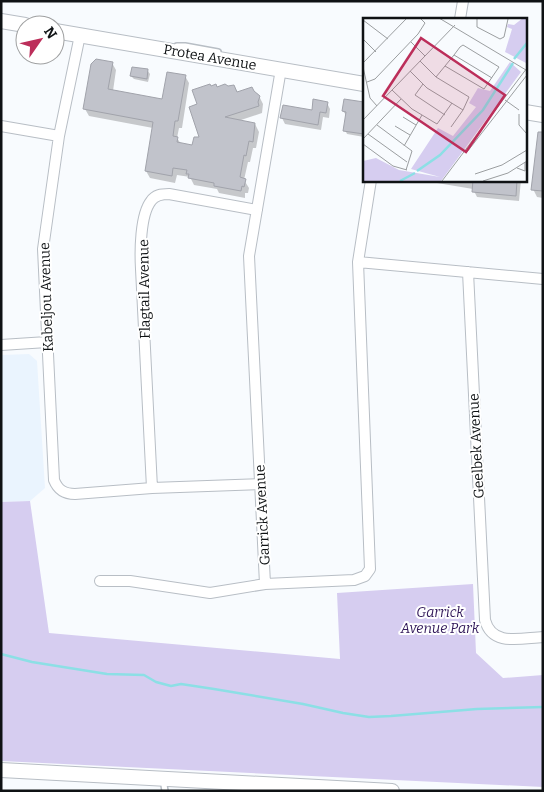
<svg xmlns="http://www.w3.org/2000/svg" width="544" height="792" font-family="Bitter,serif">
<rect width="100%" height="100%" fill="#f8fbfe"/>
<path fill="#eaf4fe" d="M 29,354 L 37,361 L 45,488 L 30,501 L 1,502 L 1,355 Z"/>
<path fill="#d6cdf0" d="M 30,501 L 49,633 L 340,659 L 337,593 L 473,584 L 476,653 L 503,678 L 543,675 L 543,787 L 1,761 L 1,502 Z"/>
<path fill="#0003" d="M 112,63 L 116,70 L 113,91 L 163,100 L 185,76 L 189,83 L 182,128 L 179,128 L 177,138 L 181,144 L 193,147 L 201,139 L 198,105 L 211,87 L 234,86 L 238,93 L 254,92 L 258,94 L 263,104 L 262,113 L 238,121 L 255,124 L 259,132 L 256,148 L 253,148 L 250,162 L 248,162 L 244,180 L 249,188 L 248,193 L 245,193 L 245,198 L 219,193 L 217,189 L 194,185 L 190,177 L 177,175 L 175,183 L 150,178 L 146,171 L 153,128 L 89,116 L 85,109 Z
M 147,70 L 150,74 L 148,82 L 134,79 L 131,76 Z
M 327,103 L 330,109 L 329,118 L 323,117 L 321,130 L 285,124 L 282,118 L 313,111 Z
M 364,104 L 364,137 L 347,134 L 345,130 L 346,115 L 343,111 Z
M 543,142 L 543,198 L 537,197 L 533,189 Z
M 419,180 L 521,180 L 519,201 L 477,197 L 473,189 Z"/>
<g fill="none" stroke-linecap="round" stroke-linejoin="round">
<path stroke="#8cdfe5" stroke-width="2.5" d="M 1,654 L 32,662 L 107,674 L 144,675 L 156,682 L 171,686 L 181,684 L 214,689 L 303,704 L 343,713 L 369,717 L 391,716 L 477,709 L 543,707"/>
</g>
<path fill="#c1c3cb" stroke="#a1a3ab" d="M 96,59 L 113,62 L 108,89 L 162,99 L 167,72 L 186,75 L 178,121 L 175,121 L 173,136 L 178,137 L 177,142 L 192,145 L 194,137 L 199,137 L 189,107 L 197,104 L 192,90 L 210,84 L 211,86 L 216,84 L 217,87 L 225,84 L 228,86 L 234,85 L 237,92 L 252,87 L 254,91 L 260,96 L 258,102 L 259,106 L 225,117 L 255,123 L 253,142 L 249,141 L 246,156 L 244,155 L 240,177 L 246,179 L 244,187 L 242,186 L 241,191 L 214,186 L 214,183 L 188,178 L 189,174 L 186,174 L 187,170 L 173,168 L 172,176 L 145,171 L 153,122 L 83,109 L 91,64 Z
M 132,67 L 148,69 L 147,79 L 130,76 Z
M 313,99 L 328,102 L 326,113 L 320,112 L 318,125 L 280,118 L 283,105 L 312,110 Z
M 344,99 L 364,102 L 364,134 L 343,131 L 346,112 L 342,111 Z
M 538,132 L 543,132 L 543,191 L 531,190 Z
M 473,180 L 517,180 L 516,196 L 472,192 Z"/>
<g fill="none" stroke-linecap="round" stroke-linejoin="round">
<g stroke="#b8bec5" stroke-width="8">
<path id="lane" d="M 177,46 L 185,46 L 218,52
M 163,779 L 165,791"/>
</g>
<g stroke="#b8bec5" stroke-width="12">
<path id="street" d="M 460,19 L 463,1
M 80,35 L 59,136 L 43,249 L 54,480 C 58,490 64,494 75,494 L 152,488 L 260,484
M 281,69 L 249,256 L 265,584 L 354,580 L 365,576 L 370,569 L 358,262 L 371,180
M 1,126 L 59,136
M 358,262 L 543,279
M 468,272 L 485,620 C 492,647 521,638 543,637
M 1,345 L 47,342
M 152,488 L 141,269 C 140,252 140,215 151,201 C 155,195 161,194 169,194 L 257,210
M 100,581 L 130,581 L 210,593 L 265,584"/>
</g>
<g stroke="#b8bec5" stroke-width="16">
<path id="secondary" d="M 1,21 L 25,25
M 55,31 L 364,84
M 525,112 L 543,115
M 1,770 L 392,791"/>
</g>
<use href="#lane" stroke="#fff" stroke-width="5"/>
<use href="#street" stroke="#fff" stroke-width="10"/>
<use href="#secondary" stroke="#fff" stroke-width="14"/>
</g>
<g text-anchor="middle" stroke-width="4" stroke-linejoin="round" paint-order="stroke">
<g font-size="14" fill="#0f1214" stroke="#fff">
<text transform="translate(210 57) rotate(10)" y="5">Protea Avenue</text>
<text transform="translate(144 289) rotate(-91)" y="5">Flagtail Avenue</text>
<text transform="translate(46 297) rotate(-92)" y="5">Kabeljou Avenue</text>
<text transform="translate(476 446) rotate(-93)" y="5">Geelbek Avenue</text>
<text transform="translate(262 515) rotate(-93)" y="5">Garrick Avenue</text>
</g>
<g font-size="14" font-style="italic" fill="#32195a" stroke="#fff">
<text x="440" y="617">Garrick<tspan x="440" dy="16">Avenue Park</tspan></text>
</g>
</g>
<g transform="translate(363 18)">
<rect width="164" height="164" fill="#f8fbfe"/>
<path d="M 160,0 L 164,0 L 163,45 L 142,34 L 149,11 L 144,9 L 145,6 L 151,7 ZM 147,44 L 158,54 L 78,163 L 0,163 L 0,143 L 13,140 L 36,152 L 77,159 L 48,151 L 75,110 L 90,118 L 113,89 L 106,85 L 115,70 L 127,73 Z" fill="#d6cdf0"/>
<path fill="none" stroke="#8cdfe5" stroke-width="2.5" d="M 151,41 L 164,25M 54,153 L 77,137 L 120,92 L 150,45M 37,163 L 52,155"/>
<path fill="none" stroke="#9b9ea0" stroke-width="1" d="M 76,0 L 163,52M 114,0 L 114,9 L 137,21 L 141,19 L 145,1M 0,2 L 25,21M 0,21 L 13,34M 48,24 L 62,38M 91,37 L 129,60M 0,45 L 44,0M 0,49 L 7,80 L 14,88M 47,53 L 64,70 L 100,92 L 106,79 L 73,59 L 57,43M 73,59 L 91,37 L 97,29 L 100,27 L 136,49 L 121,71 L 82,48M 4,64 L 12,61 L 55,16 L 62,5 L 57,0M 60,66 L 52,77 L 82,97M 29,72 L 49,91 L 74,106 L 89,85M 142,82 L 156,92M 156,96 L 156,107 L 164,116M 40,99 L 53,107M 0,102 L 92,7M 14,107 L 49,133 L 43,152M 32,108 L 47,117M 88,109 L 100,92M 5,116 L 44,144M 0,121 L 38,81M 0,126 L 30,148 L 44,152M 41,128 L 59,97M 104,134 L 164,57M 154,150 L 162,153 L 162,144M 112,156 L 139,147 L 164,132M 79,163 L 164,50M 120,163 L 145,155 L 164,143"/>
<path fill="#bc2e5a" fill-opacity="0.15" stroke="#bc2e5a" stroke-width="2.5" d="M 58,20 L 142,77 L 103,134 L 20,78 Z"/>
<rect width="164" height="164" fill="none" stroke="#0f1214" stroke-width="2.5"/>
</g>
<rect width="544" height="792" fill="none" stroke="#0f1214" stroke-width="5"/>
<g transform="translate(40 40) rotate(56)"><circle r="24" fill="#ffffff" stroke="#9fa0a1"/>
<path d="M0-4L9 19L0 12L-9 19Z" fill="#bc2e5a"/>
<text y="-8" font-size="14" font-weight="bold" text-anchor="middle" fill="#0f1214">N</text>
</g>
</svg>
